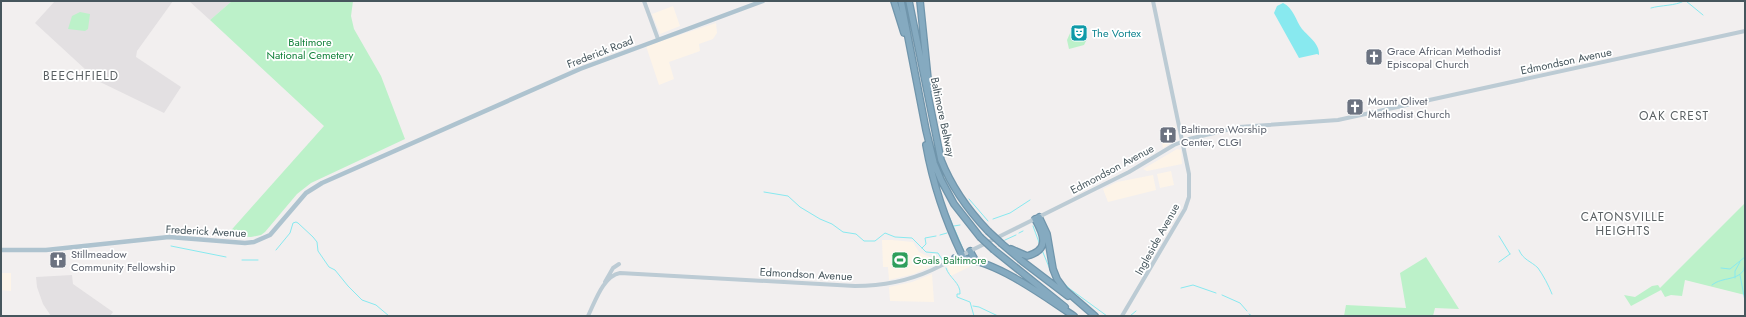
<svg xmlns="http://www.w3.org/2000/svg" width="1746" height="317" font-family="Jost,sans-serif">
<rect width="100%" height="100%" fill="#f2efef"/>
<path fill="#fdf4e8" d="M 673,6 L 680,26 L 660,34 L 652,14 Z
M 716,23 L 717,33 L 713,39 L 699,44 L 700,51 L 669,62 L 674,79 L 659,85 L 646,46 Z
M 1175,126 L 1177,139 L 1163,148 L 1160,130 Z
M 1177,149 L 1181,150 L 1182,164 L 1147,171 L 1143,169 Z
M 1171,171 L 1174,185 L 1160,188 L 1157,174 Z
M 1153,175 L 1156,190 L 1108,202 L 1103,189 L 1117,182 Z
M 882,240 L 892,240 L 913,242 L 919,252 L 940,262 L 914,274 L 889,280 L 888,267 L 883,267 Z
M 959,261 L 971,266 L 951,276 L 947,266 Z
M 1,273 L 11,273 L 11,291 L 1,290 Z
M 932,274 L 934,302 L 890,301 L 889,287 L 912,282 Z"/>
<path fill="#e3e0e2" d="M 55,1 L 173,1 L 137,51 L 136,57 L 181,87 L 164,113 L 98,81 L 35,23 Z
M 189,1 L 232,1 L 210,20 Z
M 72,275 L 73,284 L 113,312 L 110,316 L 51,316 L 43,304 L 37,287 L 36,277 Z"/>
<path fill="#bcf1c9" d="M 232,1 L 353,1 L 351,16 L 354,29 L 381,76 L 405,139 L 311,183 L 297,194 L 265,232 L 261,235 L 251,237 L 226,236 L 324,126 L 210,20 Z
M 80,12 L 90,14 L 88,29 L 85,31 L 68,29 L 72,16 Z
M 1071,31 L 1075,33 L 1076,35 L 1084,35 L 1086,41 L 1084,45 L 1069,49 L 1067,40 Z
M 1745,203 L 1745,295 L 1685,280 L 1682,296 L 1671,295 L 1665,297 L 1661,290 L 1631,306 L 1624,295 L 1635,297 L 1652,286 L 1658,285 L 1660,288 Z
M 1426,257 L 1459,309 L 1435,308 L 1433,316 L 1344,316 L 1346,305 L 1406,308 L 1400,273 Z"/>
<path fill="#88e9ef" d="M 1283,3 C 1293,7 1296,21 1302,29 C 1308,36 1320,44 1319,55 L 1317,54 L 1299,58 L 1274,13 L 1277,6 Z"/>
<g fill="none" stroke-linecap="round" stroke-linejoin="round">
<path stroke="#88e9ef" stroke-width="1" d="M 1686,1 L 1703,15
M 1651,8 C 1661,5 1675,6 1684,1
M 764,192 L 788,196 L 800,207 L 820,219 L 832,224 L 843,232 L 856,234 L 864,241 L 875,241 L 885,233 L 895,237 L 912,238 L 926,252 L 938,253 L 943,261
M 969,199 L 988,221
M 946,209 L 963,249
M 993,219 L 1010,213 L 1030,200
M 954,226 L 960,225
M 1033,226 L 1040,245
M 1019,233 L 1023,231
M 940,235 L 947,233
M 1499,236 L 1510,254
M 1005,240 L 1016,235
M 171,246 L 226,257
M 922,248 L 926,244 L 925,238 L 936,236
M 276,250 L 290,233 L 293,223 L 296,222 L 298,223 L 313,237 L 317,242 L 318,251 L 329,267 L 335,270 L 348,286 L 362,300 L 376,305 L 389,316
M 1042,250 L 1051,272
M 1519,250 C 1523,260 1531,261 1538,268 C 1543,275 1549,286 1552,294
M 977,258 L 983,261
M 242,260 L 258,260
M 1499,262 L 1510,254
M 946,268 C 949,278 961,283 960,294 L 957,294 L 957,297 L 970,302 L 974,316
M 1721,268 L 1730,269 L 1745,257
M 1744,269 L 1745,262
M 1740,275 L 1745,301
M 1735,278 L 1735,271 L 1740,262
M 1060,280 L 1070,289 L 1107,316
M 1712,285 C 1723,276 1738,282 1745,268
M 1181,288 L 1193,285 L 1216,293
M 1222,295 L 1240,303 L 1247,311
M 973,306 L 979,307 L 998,316
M 1249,314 L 1252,316
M 1130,316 L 1136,311"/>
<g stroke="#7095ab" stroke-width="8">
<path id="motorway" d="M 894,1 L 904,33
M 901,1 L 926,130 L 934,163 L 941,180 L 954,204 L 980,237
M 909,1 L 941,160 C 952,188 968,210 988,231
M 920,1 L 929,89
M 926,145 C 933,184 945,220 962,255
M 1039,217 L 1047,234 L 1053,269 L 1057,279 L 1065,290 L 1095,316
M 1002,244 L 1022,261 L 1068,296
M 1011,249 L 1027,256 C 1050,250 1044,235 1035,219
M 994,250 L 1065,307
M 970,251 L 975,260
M 955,258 C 992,257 1043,296 1074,316"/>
</g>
<path stroke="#bccbd4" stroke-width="4" d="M 644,1 L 658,39
M 605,282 L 613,268 L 619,264
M 588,316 C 595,302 603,276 620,273 L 855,286 C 882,286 908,281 932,270 L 1129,172 L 1174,145 L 1189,139 L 1239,127 L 1338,120 L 1745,31
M 1122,316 L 1185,209 L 1189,197 L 1189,174 L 1153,1"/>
<path stroke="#aec3cf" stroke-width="4.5" d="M 1,250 L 46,250 L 169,237 L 245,243 L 254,242 L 270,235 L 306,193 L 322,183 L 580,69 L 763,1"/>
<use href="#motorway" stroke="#85aac0" stroke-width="5.5"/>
<g stroke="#7095ab" stroke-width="8" stroke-linecap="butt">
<path id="motorway-bridge" d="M 988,231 L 1002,244
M 980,237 L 994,250"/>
</g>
<use href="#motorway-bridge" stroke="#85aac0" stroke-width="5.5"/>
</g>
<defs>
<g id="theatre-square" transform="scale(0.9)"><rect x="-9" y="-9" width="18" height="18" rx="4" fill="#0f9aa8" stroke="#fff"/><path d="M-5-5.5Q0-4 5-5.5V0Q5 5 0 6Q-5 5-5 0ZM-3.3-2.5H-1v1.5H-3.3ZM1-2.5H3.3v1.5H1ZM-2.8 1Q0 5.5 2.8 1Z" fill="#fff"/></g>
<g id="church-square" transform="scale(0.9)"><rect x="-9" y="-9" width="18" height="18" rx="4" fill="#6b7280" stroke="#fff"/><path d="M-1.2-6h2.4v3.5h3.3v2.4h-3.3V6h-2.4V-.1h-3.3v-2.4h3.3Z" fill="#fff"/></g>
<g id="stadium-square" transform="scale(0.9)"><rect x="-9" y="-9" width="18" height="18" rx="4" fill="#2e9e5b" stroke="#fff"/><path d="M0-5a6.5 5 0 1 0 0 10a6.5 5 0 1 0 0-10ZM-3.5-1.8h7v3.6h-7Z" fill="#fff"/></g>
</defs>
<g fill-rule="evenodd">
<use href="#theatre-square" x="1079" y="33"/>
<use href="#church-square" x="1374" y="57"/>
<use href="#church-square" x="1355" y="107"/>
<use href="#church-square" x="1168" y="135"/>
<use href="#church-square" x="58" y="260"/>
<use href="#stadium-square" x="900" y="260"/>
</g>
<g text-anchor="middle" stroke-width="3.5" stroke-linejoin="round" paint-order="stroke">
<g font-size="11" fill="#0d838f" stroke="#fff" text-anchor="start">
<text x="1092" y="37">The Vortex</text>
</g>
<g font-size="11" fill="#14823b" stroke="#fff">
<text x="310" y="46">Baltimore<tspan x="310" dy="13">National Cemetery</tspan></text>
</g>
<g font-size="11" fill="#5b616d" stroke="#fff" text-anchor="start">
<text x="1387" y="55">Grace African Methodist<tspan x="1387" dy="13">Episcopal Church</tspan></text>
<text x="1368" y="105">Mount Olivet<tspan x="1368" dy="13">Methodist Church</tspan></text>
<text x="1181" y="133">Baltimore Worship<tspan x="1181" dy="13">Center, CLGI</tspan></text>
<text x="71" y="258">Stillmeadow<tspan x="71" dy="13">Community Fellowship</tspan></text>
</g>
<g font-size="11" fill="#46565d" stroke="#fff">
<text transform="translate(600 52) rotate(-21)" y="4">Frederick Road</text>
<text transform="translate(1566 61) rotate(-12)" y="4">Edmondson Avenue</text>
<text transform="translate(943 117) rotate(78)" y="4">Baltimore Beltway</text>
<text transform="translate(1112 169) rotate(-28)" y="4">Edmondson Avenue</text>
<text transform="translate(206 231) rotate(3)" y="4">Frederick Avenue</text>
<text transform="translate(1157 239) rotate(-61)" y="4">Ingleside Avenue</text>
<text transform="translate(806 274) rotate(3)" y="4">Edmondson Avenue</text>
</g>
<g font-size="11" fill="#27864d" stroke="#fff" text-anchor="start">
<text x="913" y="264">Goals Baltimore</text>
</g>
<g font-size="12" letter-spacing="1" fill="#5b6164" stroke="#fff">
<text x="81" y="80">BEECHFIELD</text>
<text x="1674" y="120">OAK CREST</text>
<text x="1623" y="221">CATONSVILLE<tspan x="1623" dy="14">HEIGHTS</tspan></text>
</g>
</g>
<rect width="1746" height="317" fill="none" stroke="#46565d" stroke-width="4"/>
</svg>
